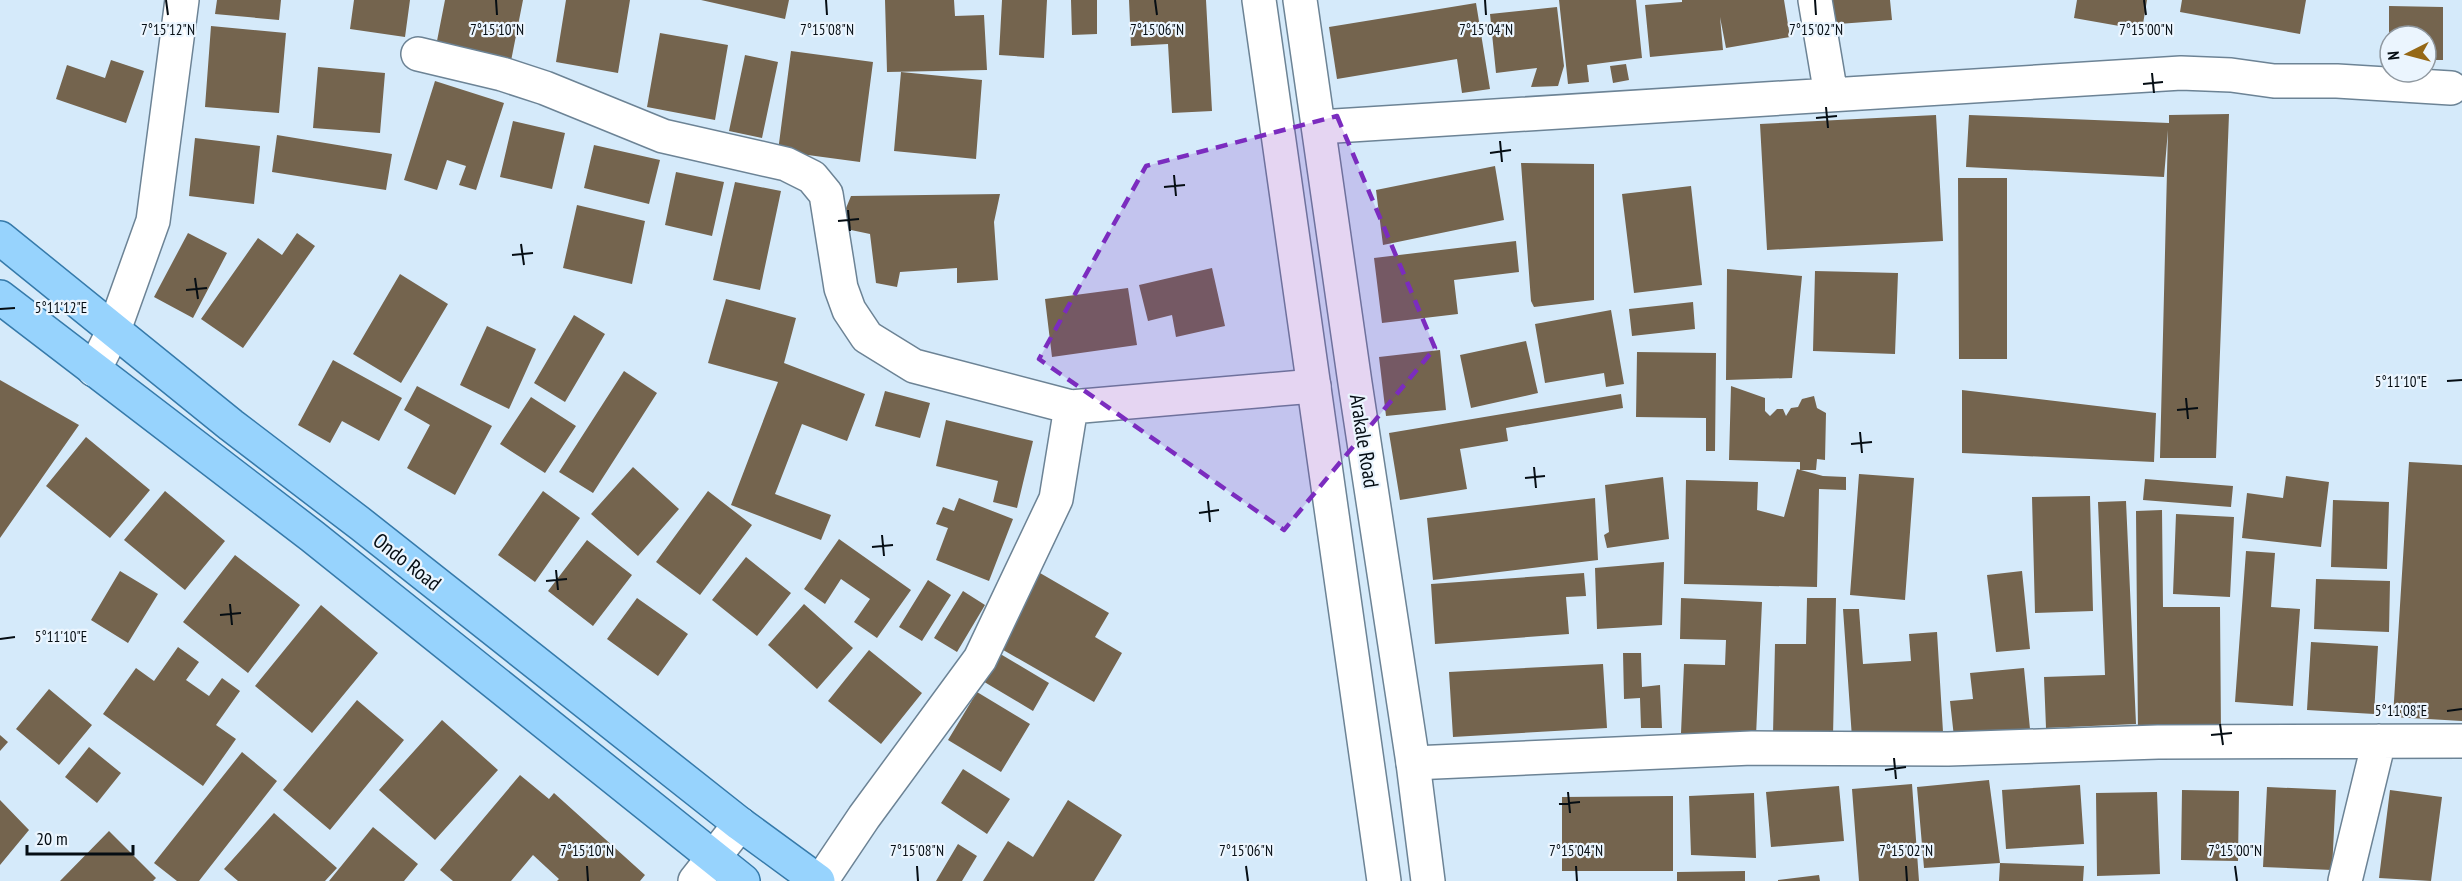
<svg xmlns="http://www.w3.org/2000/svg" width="2462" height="881" font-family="'PT Sans Narrow',sans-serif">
<rect width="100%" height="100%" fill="#d5eafa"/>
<path fill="#74644e" d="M 217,0 L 281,0 L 279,20 L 215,14 Z
M 354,0 L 410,0 L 405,37 L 350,29 Z
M 445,0 L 523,0 L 511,61 L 436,46 Z
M 566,0 L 630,0 L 618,73 L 556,62 Z
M 701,0 L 789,0 L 785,19 Z
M 885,0 L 954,0 L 955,16 L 984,15 L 987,70 L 887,72 Z
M 1002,0 L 1047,0 L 1044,58 L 999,55 Z
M 1071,0 L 1097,0 L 1097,34 L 1072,35 Z
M 1129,0 L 1206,0 L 1212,111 L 1172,113 L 1168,44 L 1131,46 Z
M 1559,0 L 1636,0 L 1642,58 L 1587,65 L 1589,82 L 1568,84 Z
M 1682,0 L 1784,0 L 1790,37 L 1726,48 L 1720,17 L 1723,50 L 1650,57 L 1645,5 L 1682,2 Z
M 1823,0 L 1890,0 L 1892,20 L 1825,25 Z
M 2077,0 L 2147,0 L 2142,30 L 2074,18 Z
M 2182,0 L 2306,0 L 2300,34 L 2180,12 Z
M 1476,3 L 1490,89 L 1462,93 L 1457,59 L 1337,79 L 1329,27 Z
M 2389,6 L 2443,7 L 2443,60 L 2426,60 L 2426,36 L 2389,36 Z
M 1557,7 L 1564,66 L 1558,86 L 1531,87 L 1537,68 L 1496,73 L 1490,14 Z
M 211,26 L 286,33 L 279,113 L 205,107 Z
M 660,33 L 728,45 L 715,120 L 647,107 Z
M 791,51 L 873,62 L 860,162 L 778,151 Z
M 745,55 L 778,62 L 762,138 L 729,131 Z
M 111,60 L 144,71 L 126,123 L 56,99 L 67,65 L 105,78 Z
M 1626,64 L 1629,80 L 1613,83 L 1610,66 Z
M 318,67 L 385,73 L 380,133 L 313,128 Z
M 901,72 L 982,80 L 976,159 L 894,151 Z
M 435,81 L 504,103 L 476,190 L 459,185 L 466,166 L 447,160 L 437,190 L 404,180 Z
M 2229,114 L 2216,458 L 2160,458 L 2168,130 L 2164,177 L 1966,167 L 1969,115 L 2169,123 L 2169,115 Z
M 1936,115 L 1943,241 L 1767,250 L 1760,124 Z
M 513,121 L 565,133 L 552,189 L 500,177 Z
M 277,135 L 392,154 L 386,190 L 272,172 Z
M 195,138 L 260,146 L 254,204 L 189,196 Z
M 594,145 L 660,160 L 649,204 L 584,188 Z
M 1521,163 L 1594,164 L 1594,300 L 1534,307 L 1531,301 Z
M 1495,166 L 1504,220 L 1383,245 L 1376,190 Z
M 676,172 L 724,182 L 712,236 L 665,225 Z
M 1958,178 L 2007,178 L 2007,359 L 1959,359 Z
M 735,182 L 781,191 L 760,290 L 713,280 Z
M 1691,186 L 1702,285 L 1634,293 L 1622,194 Z
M 1000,194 L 994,222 L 998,280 L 957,283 L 957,268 L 900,272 L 897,287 L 876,283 L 870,234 L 851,230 L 844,213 L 851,196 Z
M 577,205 L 645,221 L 632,284 L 563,268 Z
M 188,233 L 227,253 L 193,318 L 154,297 Z
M 297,233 L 315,246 L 243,348 L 201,319 L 258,238 L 282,255 Z
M 1516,241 L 1519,272 L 1454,280 L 1458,314 L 1382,323 L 1374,258 Z
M 1212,268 L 1225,326 L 1176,337 L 1172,315 L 1148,321 L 1139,285 Z
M 1727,269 L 1802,276 L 1792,378 L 1726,380 Z
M 1815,271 L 1898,273 L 1895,354 L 1813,351 Z
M 400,274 L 448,304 L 401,383 L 353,354 Z
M 1128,288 L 1137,345 L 1052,357 L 1045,299 Z
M 726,299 L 796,318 L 784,363 L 865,394 L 847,441 L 802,424 L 775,494 L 831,515 L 821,540 L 731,505 L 778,382 L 708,363 Z
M 1693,302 L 1695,329 L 1632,336 L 1629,309 Z
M 1611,310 L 1624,384 L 1606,387 L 1604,373 L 1545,383 L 1535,324 Z
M 574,315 L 605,334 L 565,402 L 534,383 Z
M 487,326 L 536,349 L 509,409 L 460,385 Z
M 1526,341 L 1538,393 L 1471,408 L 1460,355 Z
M 1440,350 L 1446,410 L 1386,416 L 1379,357 Z
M 1637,352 L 1716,353 L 1715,451 L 1706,451 L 1706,418 L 1636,417 Z
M 333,360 L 402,398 L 379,441 L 342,421 L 330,443 L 298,425 Z
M 624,371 L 657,393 L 593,493 L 559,472 Z
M 0,380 L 79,425 L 0,538 Z
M 417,386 L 492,426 L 455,495 L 407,468 L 430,425 L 404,410 Z
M 1731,386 L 1765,398 L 1765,411 L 1770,416 L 1777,409 L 1783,409 L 1786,416 L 1791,408 L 1798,407 L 1802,399 L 1814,396 L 1817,408 L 1826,413 L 1825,460 L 1817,459 L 1816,470 L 1800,470 L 1800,462 L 1729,460 Z
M 1962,390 L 2156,413 L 2154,462 L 1962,453 Z
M 885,391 L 930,403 L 920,438 L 875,426 Z
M 1621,394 L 1623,408 L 1506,428 L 1508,441 L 1460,449 L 1467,489 L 1400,500 L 1389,433 Z
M 531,397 L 576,426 L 545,473 L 500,444 Z
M 946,420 L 1033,441 L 1017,508 L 993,502 L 998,481 L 936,466 Z
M 86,437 L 150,490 L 110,538 L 46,486 Z
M 2409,462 L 2462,465 L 2462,721 L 2393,717 Z
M 633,467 L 679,509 L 638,556 L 591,514 Z
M 1797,469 L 1823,476 L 1846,477 L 1846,490 L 1819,489 L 1817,587 L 1684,584 L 1686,480 L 1758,482 L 1757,510 L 1784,517 Z
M 1859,474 L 1914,478 L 1905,600 L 1850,595 Z
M 2286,476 L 2329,482 L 2321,547 L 2242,538 L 2247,493 L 2283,498 Z
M 1663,477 L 1669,539 L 1607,548 L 1604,535 L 1609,532 L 1605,485 Z
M 2145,479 L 2233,486 L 2231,507 L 2143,500 Z
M 165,491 L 225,541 L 185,590 L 124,540 Z
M 543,491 L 580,518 L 535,582 L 498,555 Z
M 708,491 L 752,525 L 700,595 L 656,562 Z
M 2090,496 L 2093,611 L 2035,613 L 2032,497 Z
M 959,498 L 1013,519 L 989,581 L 936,560 L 948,528 L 936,524 L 943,507 L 954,511 Z
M 1595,498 L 1598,560 L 1433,580 L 1427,518 Z
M 2333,500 L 2389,502 L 2387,569 L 2331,567 Z
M 2126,501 L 2136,724 L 2046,728 L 2044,677 L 2105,675 L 2098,502 Z
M 2162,510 L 2163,607 L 2220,607 L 2221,734 L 2138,735 L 2136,511 Z
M 2176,514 L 2234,517 L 2230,597 L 2173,594 Z
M 839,539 L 911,590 L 877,638 L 854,622 L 870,599 L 841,579 L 825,604 L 804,589 Z
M 587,540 L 632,575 L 593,626 L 548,591 Z
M 2246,551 L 2275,553 L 2271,607 L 2300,609 L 2293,706 L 2235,702 Z
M 235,555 L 300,605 L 248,673 L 183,622 Z
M 746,557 L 791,593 L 757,636 L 712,600 Z
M 1664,562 L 1662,625 L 1597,629 L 1595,568 Z
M 120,571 L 158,594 L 128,643 L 91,620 Z
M 2022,571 L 2030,649 L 1996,652 L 1987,575 Z
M 1040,573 L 1109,613 L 1095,637 L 1122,653 L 1094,702 L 998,647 Z
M 1584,573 L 1586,596 L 1566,597 L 1569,634 L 1435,644 L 1431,584 Z
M 2316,579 L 2390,581 L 2389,632 L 2314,629 Z
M 928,580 L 951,595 L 922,641 L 899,627 Z
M 963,591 L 985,605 L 957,652 L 934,638 Z
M 637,598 L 688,634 L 658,676 L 607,639 Z
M 1681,598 L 1762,602 L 1756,736 L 1681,733 L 1684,664 L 1725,665 L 1726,640 L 1680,639 Z
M 1807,598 L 1836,598 L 1833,736 L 1773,734 L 1775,644 L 1806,644 Z
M 804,604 L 853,648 L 817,689 L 768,645 Z
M 321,605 L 378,653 L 312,733 L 255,686 Z
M 1843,609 L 1859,609 L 1863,664 L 1911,661 L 1909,634 L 1937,632 L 1943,732 L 1852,738 Z
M 2311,642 L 2378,646 L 2374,714 L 2307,710 Z
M 178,647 L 199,662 L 186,680 L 209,696 L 222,678 L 240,691 L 216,725 L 236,739 L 203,786 L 103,714 L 136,668 L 154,681 Z
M 869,650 L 922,693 L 881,744 L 828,701 Z
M 997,652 L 1049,683 L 1033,711 L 981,680 Z
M 1623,653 L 1641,653 L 1642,687 L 1660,685 L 1662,728 L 1641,728 L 1640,698 L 1624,699 Z
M 1603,664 L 1607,728 L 1453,737 L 1449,672 Z
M 2024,668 L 2030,729 L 1954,737 L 1950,701 L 1973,699 L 1970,673 Z
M 49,689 L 92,725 L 59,765 L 16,729 Z
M 977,692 L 1030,724 L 1001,772 L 948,740 Z
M 357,700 L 404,740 L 330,830 L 283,790 Z
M 442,720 L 498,770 L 435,840 L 379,790 Z
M 0,735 L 8,742 L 0,751 Z
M 89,747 L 121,773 L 97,803 L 65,777 Z
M 242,752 L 277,781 L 199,881 L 177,881 L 154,863 Z
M 963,769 L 1010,799 L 987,834 L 941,803 Z
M 520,775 L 549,799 L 554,793 L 645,875 L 640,881 L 557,881 L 559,879 L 533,855 L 511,881 L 453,881 L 440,870 Z
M 1989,780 L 2000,863 L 1924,868 L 1917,787 Z
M 1912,784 L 1919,881 L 1859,881 L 1852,789 Z
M 2080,785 L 2084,844 L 2006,849 L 2002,790 Z
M 1839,786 L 1844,841 L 1771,847 L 1766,792 Z
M 2267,787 L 2336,790 L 2332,870 L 2263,867 Z
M 2182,790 L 2239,791 L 2238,861 L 2181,860 Z
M 2390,790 L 2442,797 L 2431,881 L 2379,878 Z
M 2157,792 L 2160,874 L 2097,876 L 2096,793 Z
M 1754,793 L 1756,858 L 1691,855 L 1689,796 Z
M 1673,796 L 1673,871 L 1562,871 L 1562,797 Z
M 0,800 L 29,830 L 0,865 Z
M 1068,800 L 1122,835 L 1094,881 L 983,881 L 1008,841 L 1033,857 Z
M 274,813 L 337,868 L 325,881 L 238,881 L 224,869 Z
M 373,827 L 418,864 L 404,881 L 329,881 Z
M 109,831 L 156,878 L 153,881 L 60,881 Z
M 958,844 L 977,856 L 962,881 L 936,881 Z
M 2000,863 L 2084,866 L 2083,881 L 1999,881 Z
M 1745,871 L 1745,881 L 1677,881 L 1677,872 Z
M 1819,875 L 1820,881 L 1778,881 L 1778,880 Z"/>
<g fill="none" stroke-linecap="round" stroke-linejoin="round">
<g stroke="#6c8395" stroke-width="36">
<path id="minor" d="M 1815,0 L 1831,95
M 418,54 L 502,74 L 545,88 L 663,136 L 786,164 L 812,177 L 826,194 L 841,288 L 849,310 L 867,337 L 914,366 L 1071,407 L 1314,386
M 1319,127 L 2181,73 L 2231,75 L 2274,81 L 2337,81 L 2451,88
M 94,370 L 114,330 L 153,221 L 182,0
M 1413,763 L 1752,748 L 1948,749 L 2158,742 L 2462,741
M 695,881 L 740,824
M 821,881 L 864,817 L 980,659 L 1056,499 L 1071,407
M 2345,881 L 2379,741"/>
</g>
<g stroke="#6c8395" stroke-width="36">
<path id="secondary" d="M 1259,0 L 1384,881
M 1300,0 L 1355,383 L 1413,763 L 1428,881"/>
</g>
<g stroke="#367aaa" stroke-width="36">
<path id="primary" d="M 0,238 L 231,425 L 362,525 L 740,824 L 818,881
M 0,297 L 312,536 L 743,881"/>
</g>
<use href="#minor" stroke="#fff" stroke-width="33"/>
<use href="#secondary" stroke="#fff" stroke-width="33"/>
<use href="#primary" stroke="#97d3fd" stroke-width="33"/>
</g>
<path fill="#7b2cbf" fill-opacity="0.2" stroke="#7b2cbf" stroke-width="4.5" stroke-dasharray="12 8" stroke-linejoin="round" d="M 1337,116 L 1435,348 L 1284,530 L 1039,359 L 1146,166 Z"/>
<path fill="none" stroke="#050d13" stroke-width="2" d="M 166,0 L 168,15M 496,0 L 497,15M 826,0 L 827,15M 1155,0 L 1157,15M 1485,0 L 1486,15M 1815,0 L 1816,15M 2144,0 L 2146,15M 2152,73 L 2154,93M 2143,84 L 2163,82M 1826,107 L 1828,128M 1816,118 L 1837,116M 1500,141 L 1502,162M 1490,153 L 1511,150M 1174,175 L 1176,196M 1164,187 L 1185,185M 848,210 L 850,231M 838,221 L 859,219M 521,244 L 524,265M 512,255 L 533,253M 195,278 L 198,299M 186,290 L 207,288M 0,309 L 15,308M 2447,381 L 2462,380M 2186,398 L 2188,419M 2177,410 L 2198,408M 1860,432 L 1862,453M 1851,444 L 1872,442M 1534,467 L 1536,488M 1525,478 L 1545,476M 1208,501 L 1210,522M 1199,513 L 1219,510M 882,535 L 884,556M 872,547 L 893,545M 556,570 L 558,590M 546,581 L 567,579M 230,604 L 232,625M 220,615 L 241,613M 0,639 L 15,637M 2447,711 L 2462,709M 2220,724 L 2223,745M 2211,735 L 2232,733M 1894,758 L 1896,779M 1885,770 L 1906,767M 1568,792 L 1570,813M 1559,804 L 1580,802M 587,866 L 588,881M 917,866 L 918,881M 1246,866 L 1248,881M 1576,866 L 1577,881M 1906,866 L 1907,881M 2235,866 L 2237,881"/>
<g text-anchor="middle" stroke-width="4.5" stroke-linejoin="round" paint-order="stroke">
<g font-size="21" fill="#050d13" stroke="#ebf5fe">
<text transform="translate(1364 441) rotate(81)" y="7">Arakale Road</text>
<text transform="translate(407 562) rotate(38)" y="7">Ondo Road</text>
</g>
</g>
<g font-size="15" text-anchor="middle" fill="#050d13" stroke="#ebf5fe" stroke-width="4.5" stroke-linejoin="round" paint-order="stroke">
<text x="168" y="35">7°15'12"N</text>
<text x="497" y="35">7°15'10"N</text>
<text x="827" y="35">7°15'08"N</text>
<text x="1157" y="35">7°15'06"N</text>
<text x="1486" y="35">7°15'04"N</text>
<text x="1816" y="35">7°15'02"N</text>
<text x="2146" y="35">7°15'00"N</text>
<text x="61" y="313">5°11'12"E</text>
<text x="2401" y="387">5°11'10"E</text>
<text x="61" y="642">5°11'10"E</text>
<text x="2401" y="716">5°11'08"E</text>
<text x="587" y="856">7°15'10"N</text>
<text x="917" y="856">7°15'08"N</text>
<text x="1246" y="856">7°15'06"N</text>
<text x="1576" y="856">7°15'04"N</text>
<text x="1906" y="856">7°15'02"N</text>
<text x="2235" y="856">7°15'00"N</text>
</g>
<g transform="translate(2408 54) rotate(264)"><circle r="28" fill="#ebf5fe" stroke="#8f98a0" stroke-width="1.5"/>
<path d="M0-4.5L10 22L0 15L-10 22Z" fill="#956816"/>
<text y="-9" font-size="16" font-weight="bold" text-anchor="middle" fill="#050d13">N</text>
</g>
<path d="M27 845v9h106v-9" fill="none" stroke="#050d13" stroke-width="3"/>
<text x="36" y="845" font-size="18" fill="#050d13" stroke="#ebf5fe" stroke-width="4.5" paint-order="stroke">20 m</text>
</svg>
